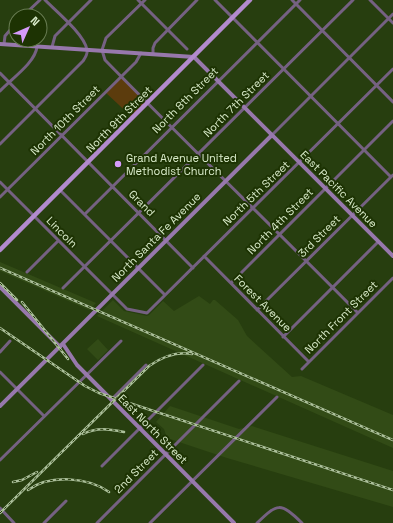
<svg xmlns="http://www.w3.org/2000/svg" width="393" height="523" font-family="'Space Grotesk',sans-serif">
<rect width="100%" height="100%" fill="#273e0f"/>
<path fill="#324b16" d="M 0,262 L 96,303 L 89,310 L 0,271 Z
M 199,296 L 210,304 L 213,300 L 215,300 L 238,320 L 247,336 L 292,377 L 301,376 L 393,415 L 393,448 L 97,316 L 113,300 L 124,311 L 147,316 L 149,315 L 163,301 L 174,311 Z
M 98,339 L 108,350 L 98,360 L 87,349 Z
M 170,406 L 239,429 L 252,426 L 393,471 L 393,507 L 227,458 L 167,438 L 164,429 L 156,422 Z"/>
<path fill="#5c3c0d" d="M 121,76 L 147,104 L 133,118 L 105,92 Z"/>
<g fill="none" stroke-linecap="round" stroke-linejoin="round">
<path stroke="#756182" stroke-width="3" d="M 138,0 L 187,49
M 145,0 L 106,38 L 102,50 L 105,60 C 189,146 274,228 358,313
M 215,0 L 391,177
M 292,0 L 393,102
M 370,0 L 393,23
M 23,16 L 40,0
M 4,44 L 5,36 L 16,23
M 52,47 L 55,36 L 91,0
M 153,54 L 153,48 L 155,43 L 197,0
M 0,73 L 193,268
M 0,91 C 11,79 35,63 37,47
M 272,135 L 393,14
M 0,144 L 83,61 C 85,58 88,54 87,50 C 85,35 56,11 45,0
M 0,182 L 127,309 L 147,313 L 393,69
M 60,190 L 165,295
M 0,197 L 136,62 L 141,53
M 85,214 L 300,0
M 204,256 L 309,362
M 27,272 L 58,241
M 231,283 L 393,121
M 63,288 L 353,0
M 257,310 L 393,175
M 283,337 L 378,242
M 0,352 L 10,341
M 302,369 L 393,278
M 0,372 L 44,416
M 111,400 L 146,365
M 0,460 L 121,341
M 102,466 L 203,365
M 0,508 L 14,523
M 44,523 L 66,501
M 97,523 L 239,381
M 150,523 L 277,397
M 257,523 C 278,503 280,502 302,523"/>
<path stroke="#9778ac" stroke-width="4" d="M 0,44 L 194,57 L 393,256
M 0,287 L 60,347
M 63,344 L 77,365 L 234,523
M 0,406 L 272,135"/>
<path stroke="#b28acd" stroke-width="4.5" d="M 0,250 L 250,0"/>
<g stroke="#acc09b" stroke-width="2.5">
<path id="rail" d="M 0,268 L 393,440
M 0,283 L 17,300
M 22,302 L 68,359
M 0,328 L 85,386 L 99,393 L 393,490
M 83,434 C 97,427 109,429 124,432
M 13,482 L 22,480 L 37,472
M 28,490 C 50,474 88,477 109,492
M 0,513 L 149,366 C 162,357 176,351 192,354"/>
</g>
<use href="#rail" stroke="#1d3303" stroke-width="1" stroke-dasharray="3" stroke-linecap="butt"/>
</g>
<circle fill="#d59bfa" stroke="#1d3303" stroke-width="1.5" cx="118" cy="164" r="4"/>
<g text-anchor="middle" stroke-width="4" stroke-linejoin="round" paint-order="stroke">
<g font-size="11" fill="#daeccb" stroke="#1d3303">
<text transform="translate(185 100) rotate(-45)" y="4">North 8th Street</text>
<text transform="translate(236 104) rotate(-45)" y="4">North 7th Street</text>
<text transform="translate(119 119) rotate(-45)" y="4">North 9th Street</text>
<text transform="translate(65 120) rotate(-45)" y="4">North 10th Street</text>
<text transform="translate(339 189) rotate(45)" y="4">East Pacific Avenue</text>
<text transform="translate(256 193) rotate(-44)" y="4">North 5th Street</text>
<text transform="translate(142 203) rotate(45)" y="4">Grand</text>
<text transform="translate(280 221) rotate(-45)" y="4">North 4th Street</text>
<text transform="translate(62 232) rotate(45)" y="4">Lincoln</text>
<text transform="translate(319 236) rotate(-45)" y="4">3rd Street</text>
<text transform="translate(156 237) rotate(-45)" y="4">North Santa Fe Avenue</text>
<text transform="translate(263 303) rotate(45)" y="4">Forest Avenue</text>
<text transform="translate(341 317) rotate(-45)" y="4">North Front Street</text>
<text transform="translate(153 429) rotate(45)" y="4">East North Street</text>
<text transform="translate(136 471) rotate(-45)" y="4">2nd Street</text>
</g>
<g font-size="11" fill="#daeccb" stroke="#1d3303" text-anchor="start">
<text x="126" y="162">Grand Avenue United<tspan x="126" dy="13">Methodist Church</tspan></text>
</g>
</g>
<g transform="translate(28 28) rotate(45)"><circle r="19" fill="#1d3303" stroke="#697d53"/>
<path d="M0-3L7 15L0 10L-7 15Z" fill="#d59bfa"/>
<text y="-6" font-size="11" font-weight="bold" text-anchor="middle" fill="#daeccb">N</text>
</g>
</svg>
